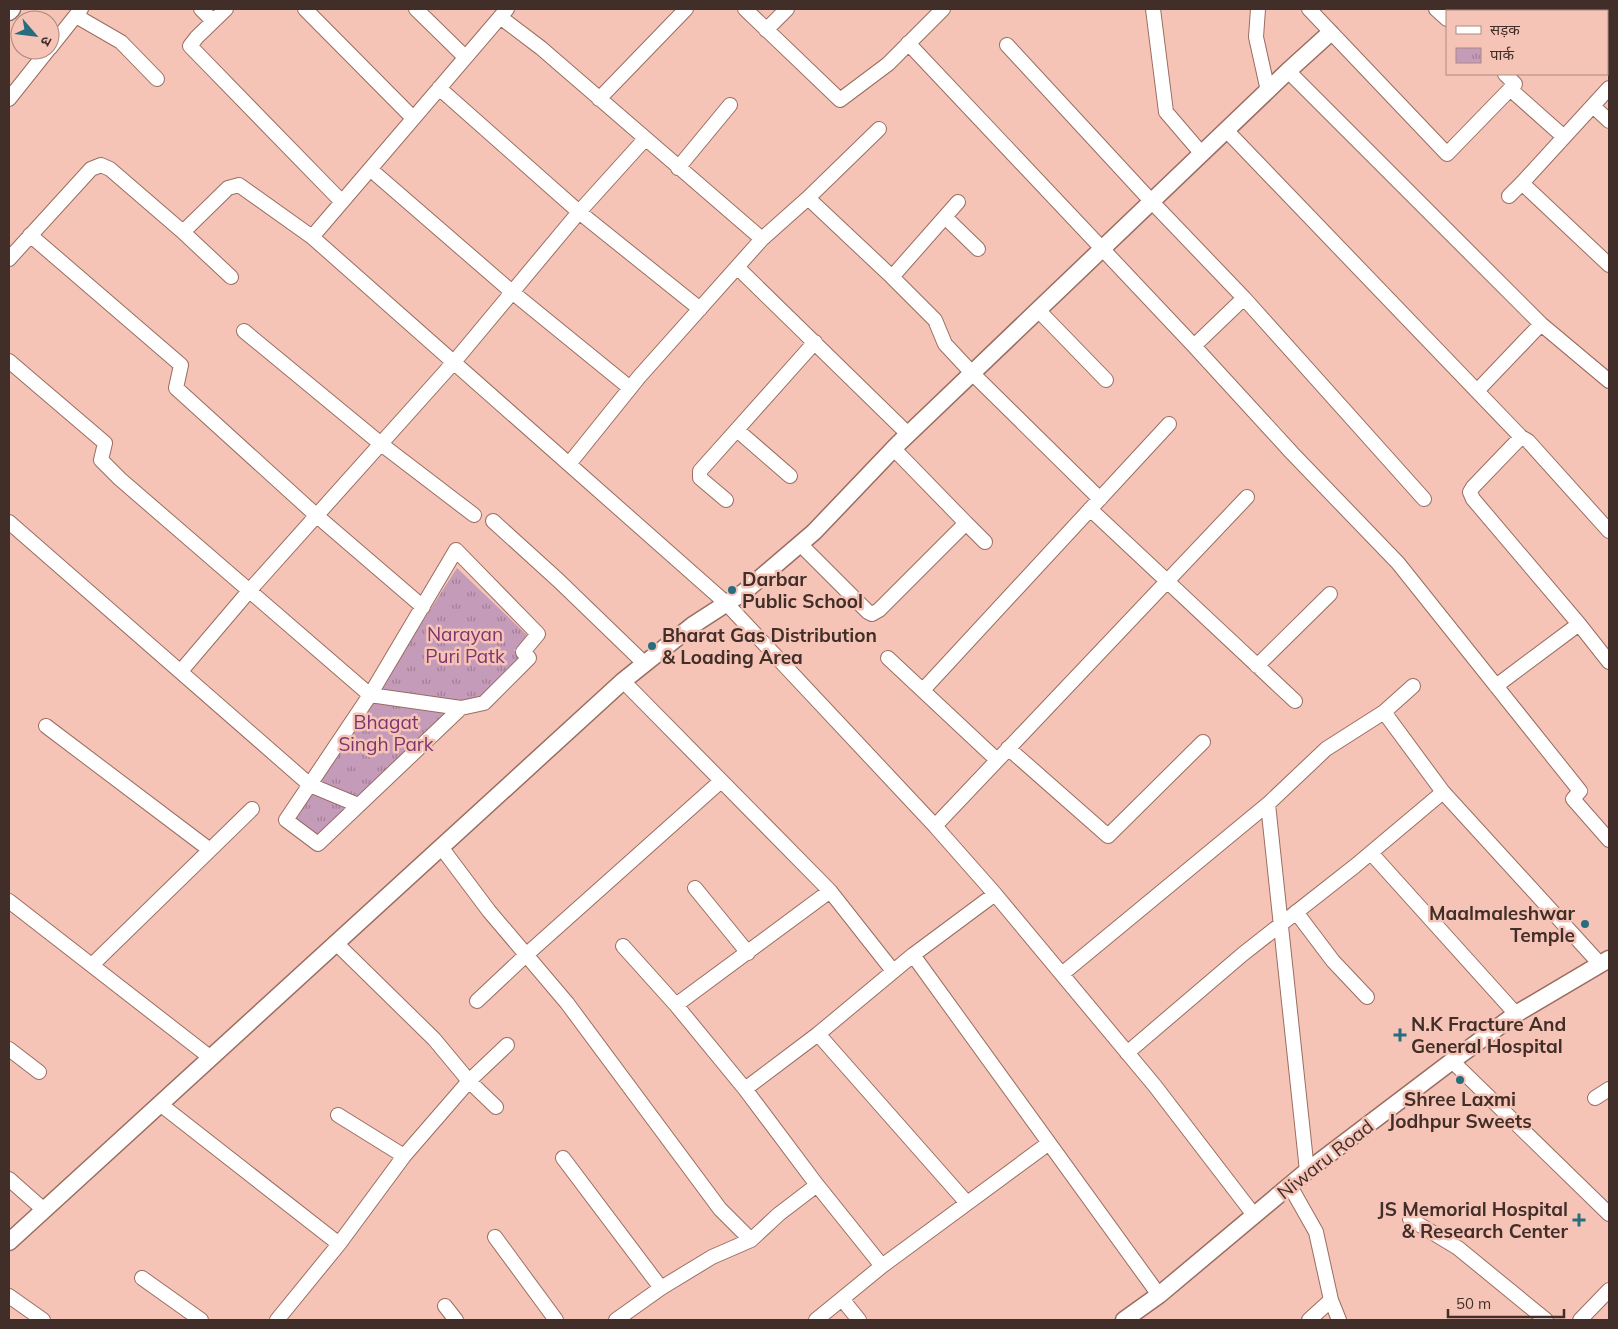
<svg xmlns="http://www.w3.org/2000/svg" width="1618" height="1329" font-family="Mulish,'Noto Sans Devanagari',sans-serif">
<defs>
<pattern id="park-tufts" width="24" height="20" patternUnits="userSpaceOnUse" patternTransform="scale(1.25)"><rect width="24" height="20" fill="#c59bba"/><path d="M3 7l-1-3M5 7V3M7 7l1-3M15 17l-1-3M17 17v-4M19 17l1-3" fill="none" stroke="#a27f97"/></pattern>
</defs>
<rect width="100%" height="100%" fill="#f6c4b6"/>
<path fill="url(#park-tufts)" d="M 457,568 L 529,637 L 514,650 L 523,660 L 480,698 L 460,703 L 377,692 Z
M 373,701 L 449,714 L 317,838 L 291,817 Z"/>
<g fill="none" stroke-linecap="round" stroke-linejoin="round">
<g stroke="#9a6d61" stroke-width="16">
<path id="minor" d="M 201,9 L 213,21
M 226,9 L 197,37 L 190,46 L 342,202
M 305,9 L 413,118
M 416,9 L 465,57
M 507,9 L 312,237 L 726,603 L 935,826 L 995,894 L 1155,1086 L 1254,1215
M 745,9 L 840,100 L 888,64 L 943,9
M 1153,9 L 1166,112 L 1202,154
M 1258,9 L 1256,37 L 1268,91
M 1309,9 L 1447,154 L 1515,84 L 1505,74
M 1436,9 L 1447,19
M 1584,9 L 1586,11
M 76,16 L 121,42 L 157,79
M 500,17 L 541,48 L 762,239 L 808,198 L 892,277 L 958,202
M 766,30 L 787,9
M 1607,30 L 1609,32
M 908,43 L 1194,346 L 1292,453 L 1398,563 L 1580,791 L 1573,799 L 1609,840
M 1007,45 L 1152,202 L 1244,298 L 1424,499
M 50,48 L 81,9
M 1288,71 L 1541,324 L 1609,381
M 439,88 L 579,212 L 700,309
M 1609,88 L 1522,183 L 1609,265
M 1510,89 L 1564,137
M 9,99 L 48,50
M 599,99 L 686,9
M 1593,106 L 1609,121
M 1227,131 L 1521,437 L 1473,487 L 1470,492 L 1473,499 L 1579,624 L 1609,662
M 678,168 L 730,105
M 370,169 L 512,292 L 630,388
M 1509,196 L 1522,183
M 808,198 L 879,129
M 945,217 L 978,249
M 183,232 L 228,188 L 239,185 L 312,237
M 30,235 L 181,365 L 176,388 L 317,516 L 423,607
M 9,259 L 91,169 L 101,165 L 110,169 L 183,232 L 231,277
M 737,267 L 908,434
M 892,277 L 935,320 L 945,344 L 972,373 L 1100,499
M 1038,310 L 1106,380
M 244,331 L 381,444 L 474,515
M 1194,346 L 1244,298
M 9,361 L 105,443 L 101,460 L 120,479 L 370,695 L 461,708 L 484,703 L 529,658 L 523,652 L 538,634 L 456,550 L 370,695 L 286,820 L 318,844 L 461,708
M 1477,391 L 1541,324
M 737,430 L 790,476
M 1521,437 L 1528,441 L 1609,531
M 569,464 L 639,377 L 762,239
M 726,500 L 700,478 L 700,471 L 815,342
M 1090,509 L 1295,701
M 493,521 L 558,580 L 645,664
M 9,522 L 310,785 L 358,805
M 966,523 L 985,542
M 800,544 L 868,612 L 872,614 L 879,610 L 966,523 L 893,448
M 888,658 L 997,760
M 1257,666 L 1330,594
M 181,671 L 249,591 L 454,362 L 579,212 L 645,139
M 623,681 L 830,891 L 893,971
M 1496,686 L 1579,624
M 923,690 L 1169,424
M 1384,712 L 1413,686
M 46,726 L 210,850
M 1008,748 L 1108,836 L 1203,742
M 1443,792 L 1600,964
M 1268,804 L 1307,1171
M 935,826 L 1247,497
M 441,847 L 489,911 L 567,1003 L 720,1209 L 751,1240
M 1371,853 L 1516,1014
M 695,888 L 748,953
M 9,901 L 211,1058
M 1296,912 L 1333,961 L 1367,997
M 336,943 L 434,1039 L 469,1081 L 496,1107
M 623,946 L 676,1005 L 745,1089 L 817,1185 L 882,1266
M 913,955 L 1159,1295
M 92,965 L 252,809
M 1062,974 L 1268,804 L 1326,749 L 1384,712 L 1443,792 L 1355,866 L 1243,954 L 1127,1053
M 477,1001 L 526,955 L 721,781
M 676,1005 L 830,891
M 818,1034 L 967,1203
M 9,1049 L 39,1072
M 1452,1061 L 1609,1214
M 745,1089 L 818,1034 L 913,955 L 995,894
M 1595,1098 L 1609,1089
M 160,1104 L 339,1244
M 338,1115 L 404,1156
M 563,1158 L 661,1288
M 9,1179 L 44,1210
M 1290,1186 L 1316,1232 L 1331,1300 L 1309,1320
M 1410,1219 L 1458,1248 L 1546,1320
M 495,1237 L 556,1320
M 142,1278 L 201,1320
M 9,1296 L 43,1320
M 842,1299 L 859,1320
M 1331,1300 L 1339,1320
M 445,1306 L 456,1320
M 277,1320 L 339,1244 L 404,1156 L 469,1081 L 507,1045
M 616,1320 L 661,1288 L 712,1257 L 751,1240 L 779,1214 L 817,1185
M 816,1320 L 882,1266 L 1049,1143
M 1580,1320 L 1609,1290"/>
</g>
<g stroke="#9a6d61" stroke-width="19">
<path id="tertiary" d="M 9,12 L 12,9
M 9,1242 L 623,681 L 693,625 L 744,592 L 814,532 L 898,444 L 1288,71 L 1330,33
M 1124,1320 L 1159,1295 L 1307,1171 L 1452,1061 L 1516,1014 L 1609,959"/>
</g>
<use href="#minor" stroke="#fff" stroke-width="14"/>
<use href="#tertiary" stroke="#fff" stroke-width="16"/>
</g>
<g fill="#286d7d" stroke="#f6c4b6" stroke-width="2">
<circle cx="732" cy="590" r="5"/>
<circle cx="652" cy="646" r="5"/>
<circle cx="1585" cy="924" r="5"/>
<path d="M1397.5 1027.5h5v5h5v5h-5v5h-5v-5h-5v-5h5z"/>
<circle cx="1460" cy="1080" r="5"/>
<path d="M1576.5 1212.5h5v5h5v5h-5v5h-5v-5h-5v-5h5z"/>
</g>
<g text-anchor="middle" stroke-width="5" stroke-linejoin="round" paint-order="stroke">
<g font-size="19" font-weight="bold" fill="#422e29" stroke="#f6c4b6" text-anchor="start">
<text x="742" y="586">Darbar<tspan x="742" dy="22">Public School</tspan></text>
<text x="662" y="642">Bharat Gas Distribution<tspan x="662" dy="22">&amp; Loading Area</tspan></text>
<text x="1575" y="920" text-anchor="end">Maalmaleshwar<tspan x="1575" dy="22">Temple</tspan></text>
<text x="1411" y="1031">N.K Fracture And<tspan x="1411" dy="22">General Hospital</tspan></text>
<text x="1460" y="1106" text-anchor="middle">Shree Laxmi<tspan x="1460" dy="22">Jodhpur Sweets</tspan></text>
<text x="1568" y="1216" text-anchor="end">JS Memorial Hospital<tspan x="1568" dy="22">&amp; Research Center</tspan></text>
</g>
<g font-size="19" fill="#7c356e" stroke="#f6c4b6">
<text x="465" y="641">Narayan<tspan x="465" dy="22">Puri Patk</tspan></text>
<text x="386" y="729">Bhagat<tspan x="386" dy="22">Singh Park</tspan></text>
</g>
<g font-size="19" fill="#422e29" stroke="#f6c4b6">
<text transform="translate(1325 1159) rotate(-38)" y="7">Niwaru Road</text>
</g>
</g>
<rect width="1618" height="1329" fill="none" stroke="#422e29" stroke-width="20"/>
<rect x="1446" y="10" width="162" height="65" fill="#f6c4b6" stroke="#ae887e"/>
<rect x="1456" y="26" width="25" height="8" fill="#ffffff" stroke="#ae887e"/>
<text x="1490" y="35" font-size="15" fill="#422e29">सड़क</text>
<rect x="1456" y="48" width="25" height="15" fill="url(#park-tufts)" stroke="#ae887e"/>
<text x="1490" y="60" font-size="15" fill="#422e29">पार्क</text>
<g transform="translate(35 35) rotate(118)"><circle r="24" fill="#f6c4b6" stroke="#ae887e"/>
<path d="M0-4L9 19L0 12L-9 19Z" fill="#286d7d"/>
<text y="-8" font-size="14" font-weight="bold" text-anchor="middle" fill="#422e29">उ</text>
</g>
<path d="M1448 1309v8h116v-8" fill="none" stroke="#422e29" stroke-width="2.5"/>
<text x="1456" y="1309" font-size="15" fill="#422e29" stroke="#f6c4b6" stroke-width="4" paint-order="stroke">50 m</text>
</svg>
